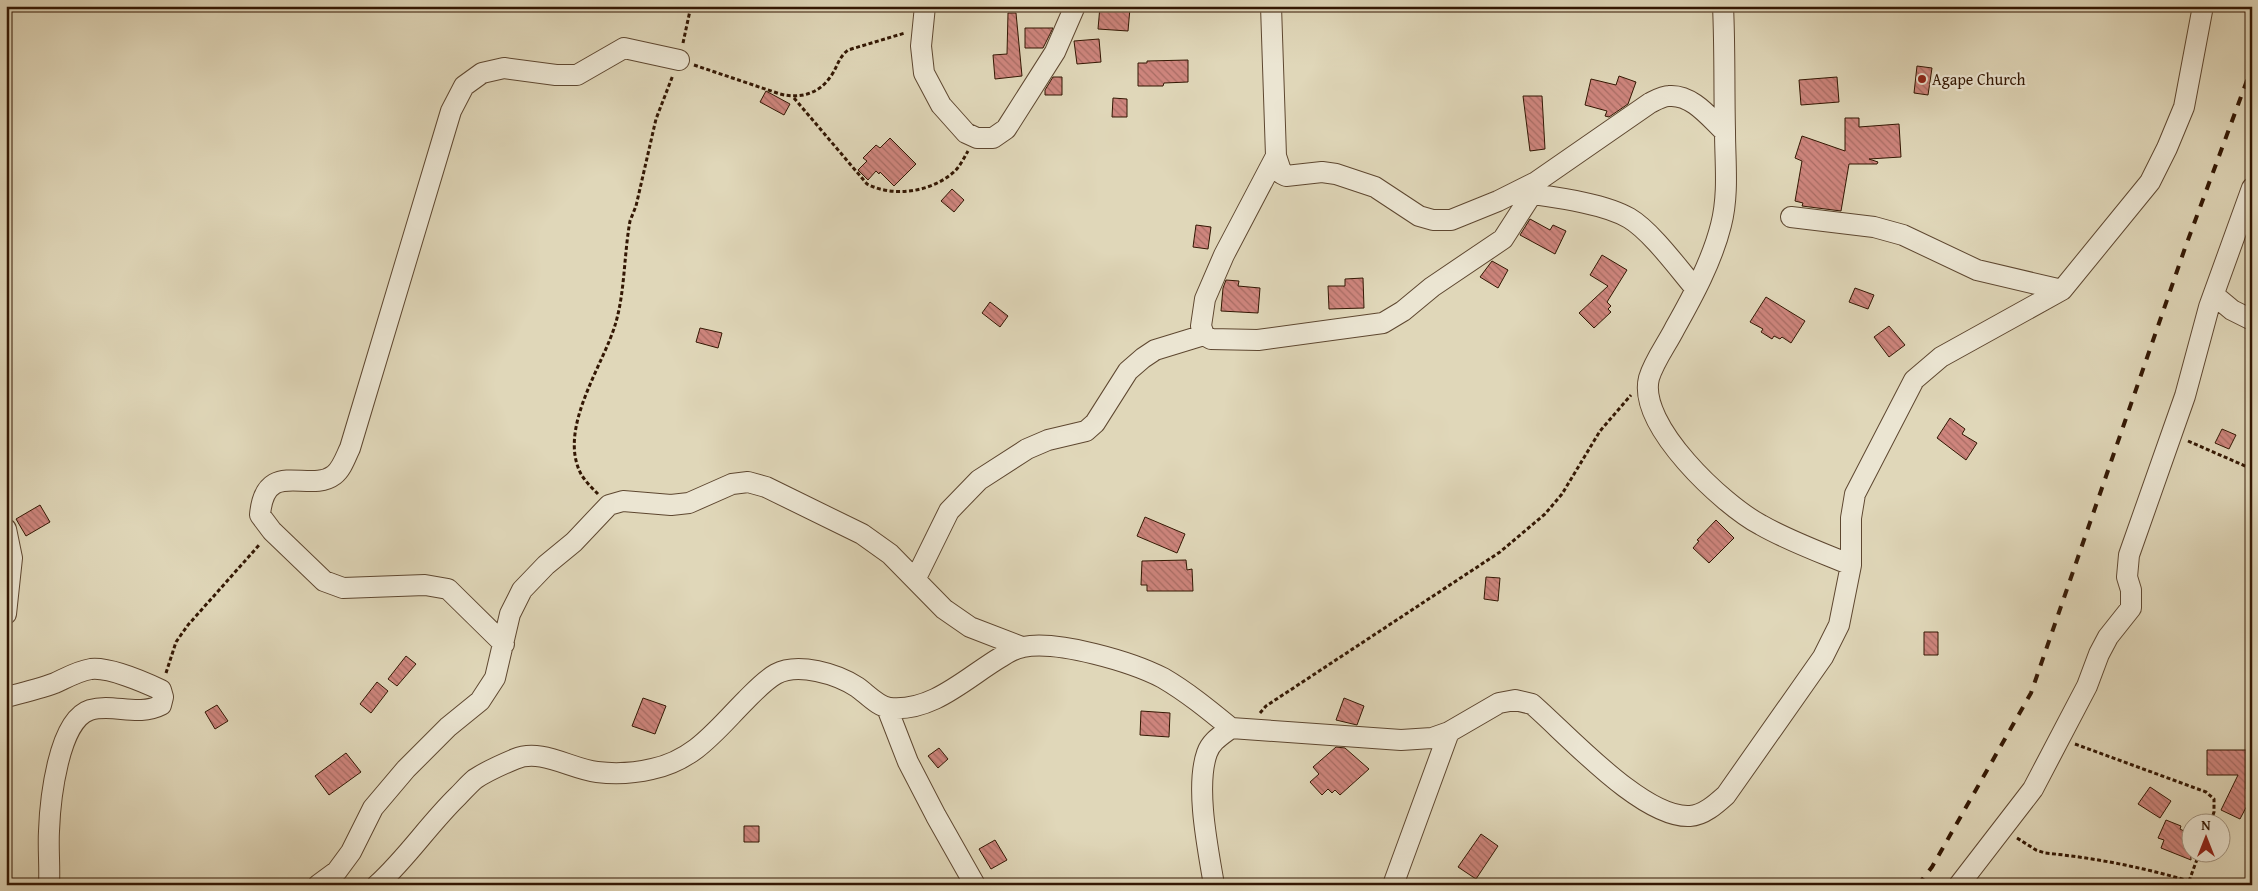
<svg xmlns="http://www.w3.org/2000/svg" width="2258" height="891" font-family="'Gentium Book Plus',serif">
<defs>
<pattern id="building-back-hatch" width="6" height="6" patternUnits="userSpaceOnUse" patternTransform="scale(1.25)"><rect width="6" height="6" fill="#ce857d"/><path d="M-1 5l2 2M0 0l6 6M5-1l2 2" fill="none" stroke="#a86c64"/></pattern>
</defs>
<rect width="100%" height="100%" fill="#e0d7b9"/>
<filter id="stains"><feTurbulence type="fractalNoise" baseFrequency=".004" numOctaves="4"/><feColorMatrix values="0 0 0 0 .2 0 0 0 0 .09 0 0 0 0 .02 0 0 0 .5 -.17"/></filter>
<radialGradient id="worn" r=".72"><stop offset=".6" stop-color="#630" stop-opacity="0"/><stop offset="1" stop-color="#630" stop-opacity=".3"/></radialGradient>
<path fill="url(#building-back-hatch)" stroke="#331703" d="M 1100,6 L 1130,8 L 1128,31 L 1098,29 Z
M 1008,13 L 1016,13 L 1022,76 L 995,79 L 993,55 L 1007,54 Z
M 1025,28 L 1053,28 L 1043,48 L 1025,48 Z
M 1099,39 L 1101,62 L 1077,64 L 1074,41 Z
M 1188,60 L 1188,82 L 1164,83 L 1163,86 L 1138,86 L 1138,63 L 1147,63 L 1147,61 Z
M 1917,66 L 1932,68 L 1928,95 L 1914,93 Z
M 1619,76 L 1636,82 L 1628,104 L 1609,117 L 1605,116 L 1607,111 L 1585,105 L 1591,79 L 1616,85 Z
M 1053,77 L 1062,77 L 1062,95 L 1045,95 L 1045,90 Z
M 1837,77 L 1839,102 L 1801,105 L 1799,80 Z
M 766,91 L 790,104 L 784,115 L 760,102 Z
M 1523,96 L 1542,96 L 1545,149 L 1530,151 Z
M 1113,98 L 1127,99 L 1127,117 L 1112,117 Z
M 1845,118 L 1859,118 L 1859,127 L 1899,124 L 1901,157 L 1869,159 L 1878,162 L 1877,164 L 1849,164 L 1841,211 L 1802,206 L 1803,203 L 1795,201 L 1802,161 L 1795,158 L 1802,136 L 1845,151 Z
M 890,138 L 916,164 L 894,186 L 880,172 L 879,174 L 876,171 L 868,180 L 858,170 L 867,161 L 863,158 L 876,145 L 880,148 Z
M 952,189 L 964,200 L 954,212 L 941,201 Z
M 1530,219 L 1550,230 L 1553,225 L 1566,231 L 1555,254 L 1520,235 Z
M 1196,225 L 1211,227 L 1208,249 L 1193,247 Z
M 1602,255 L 1627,270 L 1607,302 L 1611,306 L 1608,309 L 1611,312 L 1594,328 L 1579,313 L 1608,286 L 1590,275 Z
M 1492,261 L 1508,270 L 1498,288 L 1480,277 Z
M 1363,278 L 1364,308 L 1329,309 L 1328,286 L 1345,286 L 1345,279 Z
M 1226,280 L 1239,281 L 1238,286 L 1260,288 L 1258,313 L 1221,311 L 1223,288 Z
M 1855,288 L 1874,295 L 1868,309 L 1849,302 Z
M 1766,297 L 1805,321 L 1791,343 L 1782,337 L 1780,339 L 1774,336 L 1772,339 L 1761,332 L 1763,329 L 1750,322 Z
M 990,302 L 1008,316 L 1000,327 L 982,313 Z
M 1889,326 L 1905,345 L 1889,357 L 1874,337 Z
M 700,328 L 722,333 L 718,348 L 696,342 Z
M 1950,418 L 1965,429 L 1962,434 L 1977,443 L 1966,460 L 1937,438 Z
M 2222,429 L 2236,435 L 2229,449 L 2215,443 Z
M 40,505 L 50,522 L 26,536 L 16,519 Z
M 1145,517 L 1185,534 L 1177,553 L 1137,536 Z
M 1716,520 L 1734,538 L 1709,563 L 1693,548 L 1699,541 L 1697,540 Z
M 1186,560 L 1187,570 L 1192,569 L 1193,591 L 1147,591 L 1147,585 L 1141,585 L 1142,561 Z
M 1486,577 L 1500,578 L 1498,601 L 1484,599 Z
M 1924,632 L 1938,632 L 1938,655 L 1924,655 Z
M 406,656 L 416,664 L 397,686 L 388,679 Z
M 377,682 L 388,691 L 371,713 L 360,704 Z
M 643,698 L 666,706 L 655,734 L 632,726 Z
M 1344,698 L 1364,706 L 1357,725 L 1336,720 Z
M 217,705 L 228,721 L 215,729 L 205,712 Z
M 1141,711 L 1170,713 L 1169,737 L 1140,735 Z
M 1336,747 L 1345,748 L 1369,769 L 1340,795 L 1335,790 L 1332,793 L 1328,789 L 1322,795 L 1310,782 L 1319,774 L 1313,767 Z
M 939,748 L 948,759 L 938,768 L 928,756 Z
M 2207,750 L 2246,750 L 2246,789 L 2252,792 L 2252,796 L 2240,819 L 2221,810 L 2238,775 L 2207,775 Z
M 346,753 L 361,772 L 329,795 L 315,776 Z
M 2150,787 L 2171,801 L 2160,818 L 2138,804 Z
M 2166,820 L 2181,826 L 2180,829 L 2190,834 L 2191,860 L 2161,848 L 2164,840 L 2158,838 Z
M 744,826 L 759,826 L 759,842 L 744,842 Z
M 1481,834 L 1498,846 L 1476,879 L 1458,867 Z
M 995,840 L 1007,860 L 991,869 L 979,849 Z"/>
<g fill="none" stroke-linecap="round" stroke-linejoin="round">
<g stroke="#5e4730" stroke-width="22">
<path id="minor" d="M 925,6 L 921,46 L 924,73 L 941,105 L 966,133 L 977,138 L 993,138 L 1006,129 L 1055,52 L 1075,6
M 1271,6 L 1276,156 L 1282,174 L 1286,176 L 1322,172 L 1336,174 L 1375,187 L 1419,216 L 1433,220 L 1451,220 L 1498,201 L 1536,182 L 1650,103 C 1656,100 1663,96 1669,96 C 1692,94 1710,118 1725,132
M 1723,6 C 1725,48 1724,89 1725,131 C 1725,162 1729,194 1721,225 C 1712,261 1693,296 1675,328 C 1667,344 1654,361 1649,378 C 1637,425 1723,505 1761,525 C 1789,541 1820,552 1851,565
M 1276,156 L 1224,255 L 1205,299 L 1201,326 L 1204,335 L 1211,339 L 1258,340 L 1383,323 L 1403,311 L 1432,287 L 1503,239 L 1532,194 L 1536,182
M 1532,194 C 1560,198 1605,204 1629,218 C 1651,231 1678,268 1695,288
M 1791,217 L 1874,227 L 1903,235 L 1977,270 L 2062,290
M 2214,295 L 2232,310 L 2252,320
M 6,529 L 12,558 L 6,614
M 916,578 L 949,511 L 979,480 L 1027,449 L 1048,440 L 1086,431 L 1095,423 L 1128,371 L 1143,358 L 1155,350 L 1204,335
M 504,644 L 448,589 L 425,585 L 343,588 L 324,581 L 272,531 L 260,515 C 265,457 309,494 334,475 C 342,469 346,456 350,448 L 451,111 L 464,86 L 482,73 L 504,68 L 556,75 L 577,75 L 624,48 L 679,60
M 6,697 C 22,693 39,689 55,683 C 66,678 78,671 91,669 C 109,667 144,682 161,690 L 163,697 L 161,705 C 138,717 113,703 90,710 C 58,720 50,802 49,831 C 48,849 50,867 49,885
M 887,708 L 908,762 L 936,816 L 975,885
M 318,885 L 337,871 L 351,852 L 373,808 L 406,769 L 448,727 L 480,701 L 495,678 L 510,614 L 522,590 L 546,565 L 574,542 L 609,505 L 623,501 L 671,505 L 689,503 L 732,484 L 748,482 L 766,487 L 862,534 L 890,554 L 944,609 L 970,627 L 1022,647
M 377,885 C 407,858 429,824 458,796 C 463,791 469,784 475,779 C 487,771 503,764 515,759 C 541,748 571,769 597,772 C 614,774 635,773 652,769 C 695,760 716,730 746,700 C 755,691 765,680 776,674 C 798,662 837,674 857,687 C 866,693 878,707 890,708 C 933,712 967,677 1001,657 C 1007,653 1016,648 1023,647 C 1058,640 1132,662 1163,678 C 1187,692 1209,710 1231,728
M 1214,885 C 1208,849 1195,787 1207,753 C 1211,741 1222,735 1231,728 L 1401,740 L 1432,738 L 1449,732 L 1499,703 L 1515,700 L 1532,704 C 1567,734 1643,819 1690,816 C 1704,815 1716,804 1726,795 L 1823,657 L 1839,625 L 1851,565 L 1851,518 L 1855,494 L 1914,380 L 1941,357 L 2062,290 L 2150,182 L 2167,148 L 2184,107 L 2203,6
M 1393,885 L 1449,732
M 1959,885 L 2033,789 L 2087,686 L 2099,654 L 2108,637 L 2131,608 L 2131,590 L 2127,577 L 2129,555 L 2185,396 L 2209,307 L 2252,188"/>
</g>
<path stroke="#331703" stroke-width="3" stroke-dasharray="4 2.5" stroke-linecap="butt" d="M 683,43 L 691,6
M 694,65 L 780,94 C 800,99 819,94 831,76 C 838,66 838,58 848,50 L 905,33
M 794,98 L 867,184 C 894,198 932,192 955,171 C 960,166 964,158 968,151
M 2188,441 L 2252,469
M 598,494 C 592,488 585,481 581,474 C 557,428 604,365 616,322 C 625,290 624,254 630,221 L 636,206 L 656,119 L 673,75
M 166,673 L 176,642 L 188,625 L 260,544
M 1260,713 L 1266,706 L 1500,552 L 1545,514 L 1562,494 L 1600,431 L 1631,395
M 2075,744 L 2206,792 L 2214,799 L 2214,812 L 2210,824
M 2017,838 L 2036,850 L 2045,853 C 2098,858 2151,869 2202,885
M 2189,881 L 2199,854"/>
<use href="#minor" stroke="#ebe5d2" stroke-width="20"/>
<path stroke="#331703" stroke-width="4" stroke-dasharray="9 9" stroke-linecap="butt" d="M 1918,885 L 1932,867 L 2031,693 L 2185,248 L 2252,67"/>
</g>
<circle fill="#8f2418" stroke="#ebe5d2" stroke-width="2" cx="1922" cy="79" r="5"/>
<g text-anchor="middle" stroke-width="4.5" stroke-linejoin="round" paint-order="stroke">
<g font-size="16" fill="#331703" stroke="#ebe5d2" text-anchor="start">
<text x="1932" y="85">Agape Church</text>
</g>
</g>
<rect width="2258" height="891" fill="none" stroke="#e0d7b9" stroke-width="25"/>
<rect x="8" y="8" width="2243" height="876" fill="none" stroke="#331703" stroke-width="2.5"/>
<rect x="12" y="12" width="2233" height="866" fill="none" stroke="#331703"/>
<g transform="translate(2206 838)"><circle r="24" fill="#ebe5d2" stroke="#a1937f"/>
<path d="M0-4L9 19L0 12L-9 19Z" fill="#8f2418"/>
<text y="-8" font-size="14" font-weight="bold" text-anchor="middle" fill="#331703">N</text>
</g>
<rect width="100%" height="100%" filter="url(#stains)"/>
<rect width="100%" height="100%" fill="url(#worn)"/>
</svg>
